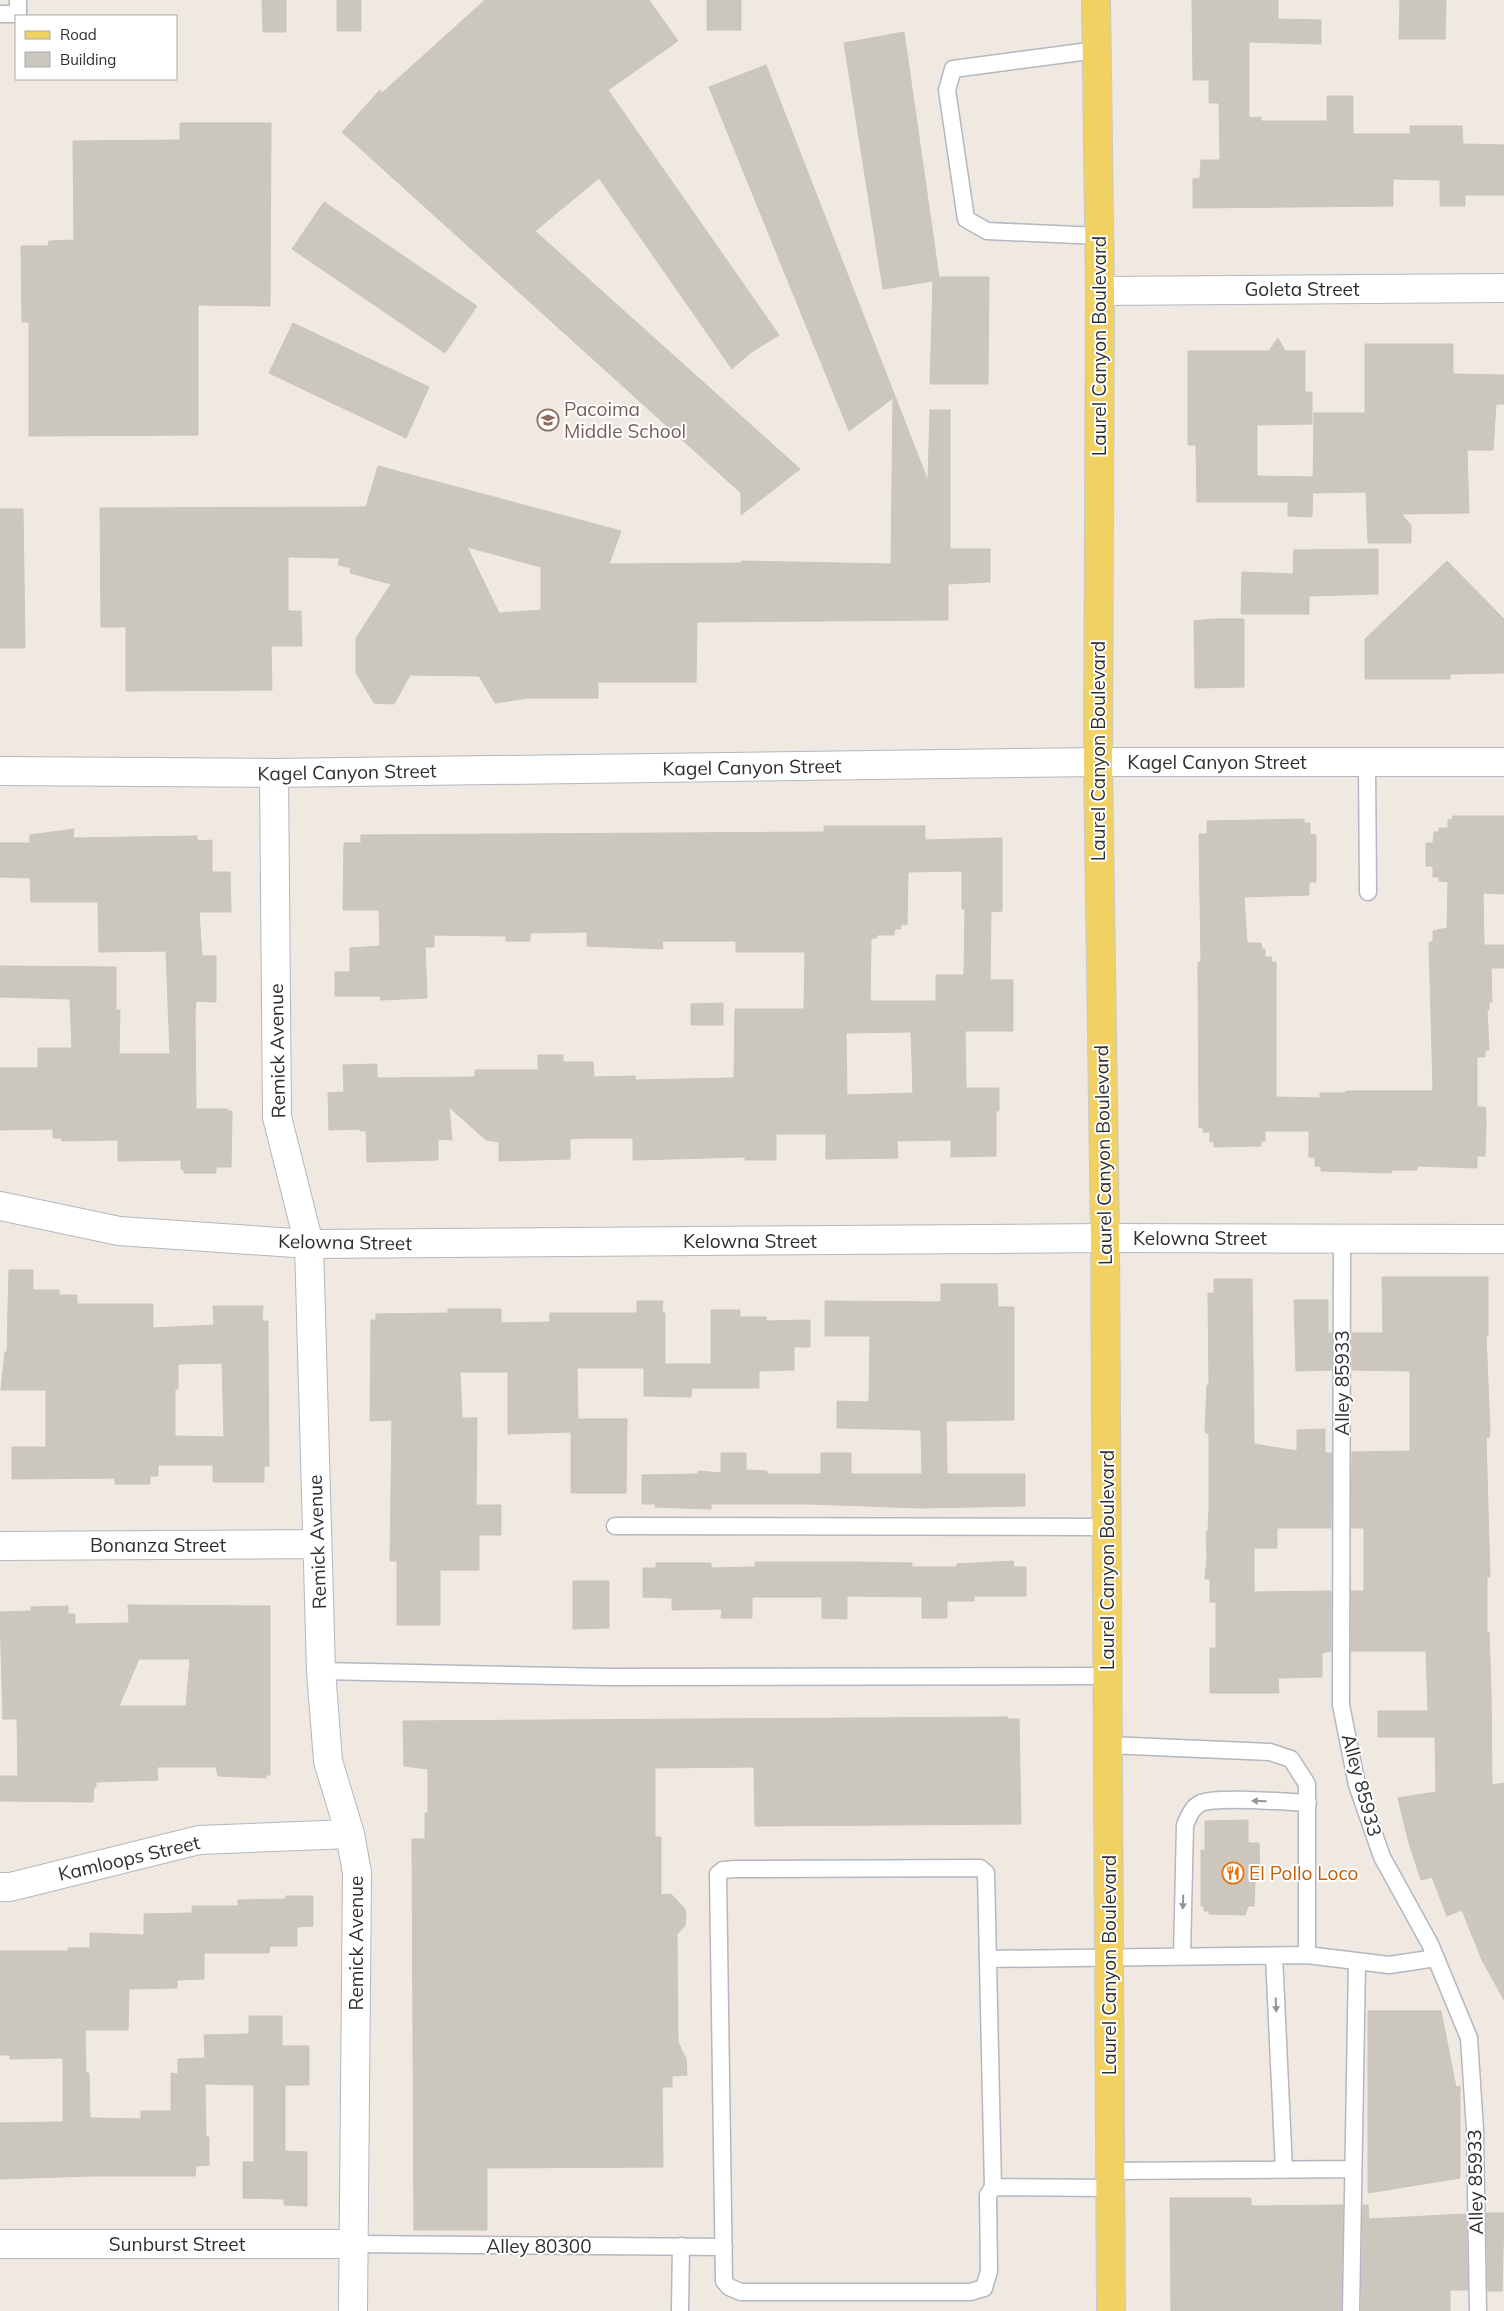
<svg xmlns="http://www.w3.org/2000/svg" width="1504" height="2311" font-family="Mulish,sans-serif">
<rect width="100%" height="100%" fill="#efe9e1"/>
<path fill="#cbc7bf" stroke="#cbc5ba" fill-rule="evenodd" d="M 262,0 L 286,0 L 286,32 L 263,32 Z
M 337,0 L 361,0 L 361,31 L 337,31 Z
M 485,0 L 649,0 L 678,41 L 608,90 L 779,335 L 750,353 L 732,369 L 599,178 L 535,231 L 800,469 L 741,515 L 741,493 L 342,132 L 380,90 L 382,93 Z
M 707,0 L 741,0 L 741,30 L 707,30 Z
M 1192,0 L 1278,0 L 1278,19 L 1321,20 L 1321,44 L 1249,42 L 1249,118 L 1261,117 L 1261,121 L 1327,121 L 1327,96 L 1353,96 L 1353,134 L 1410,134 L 1410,126 L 1462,126 L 1463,144 L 1504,145 L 1504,195 L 1465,195 L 1465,206 L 1440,206 L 1440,180 L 1393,179 L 1393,206 L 1193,208 L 1193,179 L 1200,178 L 1201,160 L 1220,160 L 1219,103 L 1209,103 L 1209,80 L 1193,80 Z
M 1400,0 L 1446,0 L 1445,39 L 1399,39 Z
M 904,32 L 939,277 L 989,277 L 988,384 L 930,384 L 933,281 L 883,289 L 844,43 Z
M 766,65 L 928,481 L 930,410 L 950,410 L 950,549 L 990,549 L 990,582 L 948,584 L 948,620 L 697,622 L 696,682 L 598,682 L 598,698 L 528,698 L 495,703 L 479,676 L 410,675 L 394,704 L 374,703 L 356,673 L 356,638 L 391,584 L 350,573 L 351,568 L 338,565 L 340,558 L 288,557 L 288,611 L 301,611 L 302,646 L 271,646 L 272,690 L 126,691 L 126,627 L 101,627 L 100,508 L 366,507 L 378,466 L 621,531 L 609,564 L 742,563 L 741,561 L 891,564 L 893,398 L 849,431 L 709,87 ZM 467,547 L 541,567 L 541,610 L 499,613 Z
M 180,123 L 271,123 L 270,306 L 198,305 L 198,435 L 29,436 L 29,322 L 22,322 L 21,246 L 48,246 L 49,241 L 74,240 L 73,141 L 180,140 Z
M 324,202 L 477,306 L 445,353 L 292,249 Z
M 293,323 L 429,387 L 406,438 L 269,373 Z
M 1278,338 L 1285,351 L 1305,351 L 1305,392 L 1312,392 L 1312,424 L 1257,425 L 1257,476 L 1313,477 L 1312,517 L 1288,516 L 1288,502 L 1197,502 L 1196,445 L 1188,445 L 1188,351 L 1269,351 Z
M 1365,344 L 1453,344 L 1453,374 L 1504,375 L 1504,404 L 1496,404 L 1493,450 L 1467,450 L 1469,513 L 1401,514 L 1411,525 L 1411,543 L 1368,543 L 1366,492 L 1313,493 L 1314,413 L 1365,413 Z
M 0,509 L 23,509 L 25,648 L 0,648 Z
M 1378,549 L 1378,594 L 1309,596 L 1309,614 L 1241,614 L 1242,572 L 1293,574 L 1294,550 Z
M 1447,561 L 1504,619 L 1504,673 L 1450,674 L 1450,679 L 1365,679 L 1365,639 Z
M 1213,619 L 1244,619 L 1244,687 L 1195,688 L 1194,621 Z
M 1453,816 L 1504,816 L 1504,894 L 1483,893 L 1484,945 L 1504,945 L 1504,968 L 1491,968 L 1492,1002 L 1489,1002 L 1489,1010 L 1487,1010 L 1489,1050 L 1485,1050 L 1485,1057 L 1477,1057 L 1477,1107 L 1485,1107 L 1486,1122 L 1485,1156 L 1477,1156 L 1477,1168 L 1417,1166 L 1417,1170 L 1392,1170 L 1391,1173 L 1321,1171 L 1321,1166 L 1315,1166 L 1315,1157 L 1309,1157 L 1309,1131 L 1265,1131 L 1265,1141 L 1261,1141 L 1261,1146 L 1214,1147 L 1214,1141 L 1210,1142 L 1210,1132 L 1203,1132 L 1203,1127 L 1199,1128 L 1198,962 L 1201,962 L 1199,834 L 1207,834 L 1207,821 L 1304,819 L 1304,823 L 1310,823 L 1310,834 L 1316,835 L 1316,882 L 1309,882 L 1309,895 L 1244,897 L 1247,943 L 1261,943 L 1262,949 L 1265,949 L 1265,957 L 1272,957 L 1271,962 L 1276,962 L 1276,1097 L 1320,1098 L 1320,1093 L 1346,1093 L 1346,1091 L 1433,1091 L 1429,942 L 1433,942 L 1433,931 L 1447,928 L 1448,882 L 1439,881 L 1439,877 L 1433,877 L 1433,866 L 1426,866 L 1426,843 L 1433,843 L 1434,832 L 1439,832 L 1439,828 L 1448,828 L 1448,820 L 1452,819 Z
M 824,826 L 925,826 L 925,840 L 1002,838 L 1002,911 L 991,912 L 990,980 L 1013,980 L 1013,1031 L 965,1031 L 966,1088 L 999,1088 L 999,1111 L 996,1111 L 996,1156 L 951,1157 L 951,1140 L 897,1141 L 898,1158 L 826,1159 L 826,1134 L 776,1134 L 776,1160 L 745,1160 L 745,1157 L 633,1160 L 633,1138 L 583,1138 L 570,1139 L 570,1159 L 499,1161 L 499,1142 L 486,1140 L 449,1107 L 452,1140 L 438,1139 L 438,1160 L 367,1162 L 366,1131 L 360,1131 L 360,1129 L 329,1130 L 328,1093 L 344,1092 L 343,1065 L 377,1064 L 377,1078 L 475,1077 L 475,1070 L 538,1070 L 538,1055 L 563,1055 L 563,1062 L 593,1062 L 594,1077 L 635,1076 L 635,1080 L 734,1078 L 735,1009 L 804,1009 L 805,952 L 736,952 L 736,941 L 662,941 L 663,949 L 587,946 L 587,932 L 530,933 L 530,941 L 506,941 L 506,936 L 434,935 L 434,947 L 425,947 L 427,998 L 380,1000 L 381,996 L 335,996 L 335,972 L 350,972 L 350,948 L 380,946 L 379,910 L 343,910 L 344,843 L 361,843 L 361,835 L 824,832 ZM 962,871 L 962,909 L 965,909 L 964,975 L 936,975 L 936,1001 L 870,1001 L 871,938 L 877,938 L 877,935 L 894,935 L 895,929 L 901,929 L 901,924 L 907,925 L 908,872 ZM 911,1032 L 913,1093 L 847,1095 L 846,1033 Z
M 74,829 L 73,838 L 197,836 L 197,841 L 212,840 L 212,872 L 230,872 L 231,912 L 199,912 L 202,956 L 216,956 L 216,1002 L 196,1001 L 195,1014 L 196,1109 L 228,1109 L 228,1111 L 232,1111 L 231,1167 L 216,1167 L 216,1173 L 184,1173 L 184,1170 L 181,1169 L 181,1160 L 118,1161 L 118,1140 L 62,1141 L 62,1138 L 53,1138 L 53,1129 L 0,1130 L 0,1068 L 38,1068 L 38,1048 L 72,1048 L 70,999 L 0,997 L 0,966 L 116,967 L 116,1010 L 120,1010 L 119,1054 L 170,1054 L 166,951 L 99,952 L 98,902 L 31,902 L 30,878 L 0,877 L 0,843 L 30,843 L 30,835 Z
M 723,1003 L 723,1025 L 691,1025 L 691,1004 Z
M 9,1270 L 33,1270 L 33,1290 L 59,1290 L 59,1295 L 77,1295 L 77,1304 L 153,1304 L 153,1328 L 214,1325 L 213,1306 L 263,1306 L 262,1321 L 268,1321 L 268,1343 L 269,1466 L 264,1466 L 264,1482 L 213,1482 L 213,1465 L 158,1465 L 158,1476 L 150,1476 L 150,1484 L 115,1484 L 115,1478 L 12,1479 L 12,1447 L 46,1447 L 46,1390 L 1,1390 L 5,1352 L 7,1352 ZM 222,1363 L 224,1437 L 175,1436 L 175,1389 L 178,1389 L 178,1364 Z
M 1382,1277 L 1488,1277 L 1488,1336 L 1486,1336 L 1490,1430 L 1489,1437 L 1486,1438 L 1490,1577 L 1487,1577 L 1487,1632 L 1489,1632 L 1491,1690 L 1492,1785 L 1504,1783 L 1504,2000 L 1482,1960 L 1462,1910 L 1447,1916 L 1432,1877 L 1421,1880 L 1408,1840 L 1398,1798 L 1436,1792 L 1435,1737 L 1378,1737 L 1378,1711 L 1428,1711 L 1426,1651 L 1351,1651 L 1351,1591 L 1364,1591 L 1364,1528 L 1351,1528 L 1352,1452 L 1410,1451 L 1410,1371 L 1352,1370 L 1352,1333 L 1383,1333 Z
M 1214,1279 L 1252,1279 L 1254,1444 L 1297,1451 L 1297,1430 L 1325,1429 L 1325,1453 L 1332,1453 L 1331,1528 L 1277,1528 L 1277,1548 L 1254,1548 L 1254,1592 L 1331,1591 L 1331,1651 L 1322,1653 L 1322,1677 L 1278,1678 L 1279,1693 L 1210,1693 L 1210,1648 L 1216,1648 L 1216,1602 L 1210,1602 L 1210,1579 L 1205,1579 L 1207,1557 L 1206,1532 L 1208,1531 L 1209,1510 L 1209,1434 L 1205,1432 L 1207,1385 L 1209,1385 L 1208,1293 L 1214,1293 Z
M 941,1284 L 997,1284 L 998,1307 L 1014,1307 L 1014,1420 L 946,1421 L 947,1474 L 1025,1474 L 1025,1506 L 921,1508 L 811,1504 L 711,1504 L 711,1509 L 655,1507 L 656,1504 L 642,1504 L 642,1475 L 698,1474 L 698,1471 L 721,1473 L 721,1453 L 746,1453 L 746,1470 L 767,1471 L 767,1474 L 821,1474 L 821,1453 L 851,1453 L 851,1474 L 922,1474 L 921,1430 L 837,1428 L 837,1401 L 867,1402 L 869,1400 L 870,1336 L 825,1336 L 825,1301 L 941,1302 Z
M 1294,1300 L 1328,1300 L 1328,1333 L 1332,1333 L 1332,1370 L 1296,1371 Z
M 637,1301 L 663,1301 L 662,1313 L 665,1313 L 665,1364 L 711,1364 L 711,1310 L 740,1310 L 740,1317 L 766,1317 L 766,1321 L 810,1320 L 810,1347 L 794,1347 L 794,1370 L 759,1371 L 759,1388 L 692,1388 L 691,1397 L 644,1396 L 644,1368 L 577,1368 L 578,1419 L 627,1419 L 626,1493 L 571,1493 L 571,1432 L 508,1434 L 508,1372 L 460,1372 L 462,1418 L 477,1418 L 476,1505 L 501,1505 L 501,1535 L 479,1535 L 479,1570 L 440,1570 L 440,1625 L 397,1625 L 397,1561 L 390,1561 L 392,1420 L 370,1421 L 371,1320 L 376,1320 L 376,1314 L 448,1313 L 448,1309 L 501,1309 L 501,1323 L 550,1322 L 550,1313 L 637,1313 Z
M 1013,1561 L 1014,1567 L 1026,1567 L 1026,1596 L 974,1596 L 974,1601 L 947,1601 L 947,1618 L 922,1618 L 922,1597 L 847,1596 L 847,1619 L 822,1618 L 822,1597 L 752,1597 L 752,1618 L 721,1618 L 722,1609 L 672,1610 L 672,1598 L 643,1597 L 643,1568 L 656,1568 L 656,1563 L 711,1563 L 711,1568 L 755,1567 L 755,1562 L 856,1562 L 912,1563 L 912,1567 L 957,1567 L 957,1564 Z
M 573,1581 L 609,1581 L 609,1628 L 573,1629 Z
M 128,1605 L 270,1606 L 270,1775 L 266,1775 L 266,1778 L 218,1776 L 216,1767 L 157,1767 L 158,1780 L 96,1782 L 96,1787 L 94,1787 L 93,1802 L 0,1801 L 0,1776 L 18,1776 L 17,1719 L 3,1719 L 0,1612 L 31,1611 L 31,1607 L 68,1606 L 68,1614 L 75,1614 L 75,1624 L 129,1623 ZM 139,1659 L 190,1659 L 186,1706 L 119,1706 Z
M 1008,1717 L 1007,1719 L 1019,1719 L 1021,1824 L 755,1826 L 754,1767 L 655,1768 L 655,1837 L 661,1837 L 661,1895 L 671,1894 L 685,1909 L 686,1915 L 685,1926 L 677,1934 L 678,2042 L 686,2059 L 687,2075 L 672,2076 L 672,2087 L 662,2087 L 663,2167 L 487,2168 L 487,2230 L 414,2230 L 412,1839 L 425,1839 L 425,1813 L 428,1813 L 428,1769 L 404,1766 L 403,1721 Z
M 1248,1820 L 1248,1843 L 1259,1843 L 1260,1882 L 1255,1881 L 1254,1906 L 1248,1906 L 1245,1915 L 1209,1914 L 1209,1911 L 1204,1911 L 1204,1906 L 1201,1906 L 1201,1850 L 1205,1850 L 1205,1821 Z
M 286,1896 L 313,1896 L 313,1926 L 297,1927 L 297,1946 L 270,1946 L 269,1953 L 204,1953 L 204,1979 L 177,1980 L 177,1988 L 129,1989 L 128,2030 L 85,2030 L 86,2073 L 89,2073 L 90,2118 L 141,2119 L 141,2111 L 171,2111 L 171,2073 L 178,2074 L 178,2059 L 205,2058 L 204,2035 L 249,2034 L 249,2016 L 282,2016 L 282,2046 L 309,2046 L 309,2085 L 285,2085 L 285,2151 L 307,2152 L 307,2206 L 284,2205 L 284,2199 L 243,2198 L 243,2162 L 254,2162 L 254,2085 L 205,2084 L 206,2137 L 209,2137 L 209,2165 L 196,2166 L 195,2176 L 90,2176 L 0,2179 L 0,2123 L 63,2122 L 63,2058 L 10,2059 L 10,2055 L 0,2055 L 0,1951 L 68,1951 L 68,1948 L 90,1948 L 90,1933 L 144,1935 L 144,1914 L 192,1913 L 192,1906 L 238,1906 L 238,1900 L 286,1899 Z
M 1368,2011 L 1441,2011 L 1456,2087 L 1460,2086 L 1460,2178 L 1368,2193 Z
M 1170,2198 L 1251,2198 L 1251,2206 L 1343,2205 L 1341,2311 L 1171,2311 Z
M 1363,2205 L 1368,2205 L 1369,2219 L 1466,2214 L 1468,2290 L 1450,2290 L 1450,2311 L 1361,2311 Z
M 1486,2213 L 1504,2213 L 1502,2291 L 1488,2291 Z"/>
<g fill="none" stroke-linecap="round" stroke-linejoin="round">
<g stroke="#b4b7c1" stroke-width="19">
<path id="lane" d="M 0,14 L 18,14 L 18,0
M 1097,50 L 953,69 L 947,90 L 966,219 L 987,231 L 1099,236
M 1367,762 L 1368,892
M 1342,1238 L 1341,1705 L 1357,1785 L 1382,1857 L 1430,1944 L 1469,2038 L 1475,2130 L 1478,2311
M 615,1526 L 1106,1527
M 321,1671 L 610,1677 L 1107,1676
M 1307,1955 L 1389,1965 L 1436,1958
M 1182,1956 L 1185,1825 C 1189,1816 1192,1807 1201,1803 C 1218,1796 1286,1802 1308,1803
M 1274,1956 L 1284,2170
M 988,1959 L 1307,1955 L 1307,1784 L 1291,1759 L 1270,1752 L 1108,1745
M 1110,2171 L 1353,2169
M 993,2187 L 986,1873 L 980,1868 L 735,1869 L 723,1870 L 718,1874 L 724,2281 L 729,2287 L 741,2292 L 970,2292 L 984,2288 L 989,2271 L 988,2195 L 993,2187 L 1110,2188
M 354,2244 L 724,2247
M 680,2311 L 681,2246
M 1351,2311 L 1357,1961"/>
</g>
<g stroke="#b4b7c1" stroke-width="30">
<path id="street" d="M 1100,291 L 1504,288
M 0,771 L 274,773 L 1098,762 L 1504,762
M 274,773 L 277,1117 L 309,1244 L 321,1671 L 328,1761 L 350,1834 L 357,1873 L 353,2311
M 0,1206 L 119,1231 L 309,1244 L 1105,1238 L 1504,1239
M 0,1546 L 317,1544
M 0,1887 L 10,1887 L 199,1840 L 350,1834
M 0,2244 L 354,2244"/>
</g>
<g stroke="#c9c9c9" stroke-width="30">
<path id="primary" d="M 1096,0 L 1100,291 L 1098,762 L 1105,1238 L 1111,2311"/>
</g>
<use href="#lane" stroke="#fff" stroke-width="16"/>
<use href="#street" stroke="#fff" stroke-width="28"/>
<use href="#primary" stroke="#f2d163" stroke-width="28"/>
</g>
<defs><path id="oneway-solid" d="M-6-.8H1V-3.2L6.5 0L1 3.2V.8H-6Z" transform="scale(1.25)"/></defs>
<g fill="#969696">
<use href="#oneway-solid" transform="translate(1259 1801) rotate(-178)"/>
<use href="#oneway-solid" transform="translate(1183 1902) rotate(92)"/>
<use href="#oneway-solid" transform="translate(1276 2005) rotate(87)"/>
</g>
<defs>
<g id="school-ring" transform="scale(1.125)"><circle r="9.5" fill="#fff" stroke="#8d6e63" stroke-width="1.5"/><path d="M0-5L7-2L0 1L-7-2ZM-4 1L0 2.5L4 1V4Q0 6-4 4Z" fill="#8d6e63"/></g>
<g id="restaurant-ring" transform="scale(1.125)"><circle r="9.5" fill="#fff" stroke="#e8710a" stroke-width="1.5"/><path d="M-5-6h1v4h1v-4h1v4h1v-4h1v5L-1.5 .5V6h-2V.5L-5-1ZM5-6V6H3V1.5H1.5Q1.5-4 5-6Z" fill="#e8710a"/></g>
</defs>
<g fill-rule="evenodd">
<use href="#school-ring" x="548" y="420"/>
<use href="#restaurant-ring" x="1233" y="1873"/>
</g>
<g text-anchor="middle" stroke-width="4" stroke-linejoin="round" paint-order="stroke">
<g font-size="19" fill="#2e2e2e" stroke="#fff">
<text x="1302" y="296">Goleta Street</text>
<text transform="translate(1099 346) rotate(-90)" y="7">Laurel Canyon Boulevard</text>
<text transform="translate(1098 751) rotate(-90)" y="7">Laurel Canyon Boulevard</text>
<text x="1217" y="769">Kagel Canyon Street</text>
<text transform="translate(752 767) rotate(-1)" y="7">Kagel Canyon Street</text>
<text transform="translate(347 772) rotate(-1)" y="7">Kagel Canyon Street</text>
<text transform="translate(277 1051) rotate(-91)" y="7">Remick Avenue</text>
<text transform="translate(1103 1155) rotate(-91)" y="7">Laurel Canyon Boulevard</text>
<text x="1200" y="1245">Kelowna Street</text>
<text x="750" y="1248">Kelowna Street</text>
<text transform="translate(345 1242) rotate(1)" y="7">Kelowna Street</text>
<text transform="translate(1342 1383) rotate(-90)" y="7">Alley 85933</text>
<text transform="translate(317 1542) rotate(-92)" y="7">Remick Avenue</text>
<text x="158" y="1552">Bonanza Street</text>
<text transform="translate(1107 1560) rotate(-90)" y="7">Laurel Canyon Boulevard</text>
<text transform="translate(1362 1785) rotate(75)" y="7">Alley 85933</text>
<text transform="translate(129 1858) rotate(-13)" y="7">Kamloops Street</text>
<text transform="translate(356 1943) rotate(-90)" y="7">Remick Avenue</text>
<text transform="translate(1109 1965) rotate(-90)" y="7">Laurel Canyon Boulevard</text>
<text transform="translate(1475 2182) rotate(-91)" y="7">Alley 85933</text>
<text x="177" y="2251">Sunburst Street</text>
<text x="539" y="2253">Alley 80300</text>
</g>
<g font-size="19" fill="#785e54" stroke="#fff" text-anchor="start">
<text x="564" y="416">Pacoima<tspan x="564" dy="22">Middle School</tspan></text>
</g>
<g font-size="19" fill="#c56008" stroke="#fff" text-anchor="start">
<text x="1249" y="1880">El Pollo Loco</text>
</g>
</g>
<rect x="15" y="15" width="162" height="65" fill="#ffffff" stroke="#ababab"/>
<rect x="25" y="31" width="25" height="8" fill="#f2d163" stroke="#ababab"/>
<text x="60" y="40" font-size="15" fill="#2e2e2e">Road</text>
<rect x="25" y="52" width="25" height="15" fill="#cbc7bf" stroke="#ababab"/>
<text x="60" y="65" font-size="15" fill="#2e2e2e">Building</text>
</svg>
